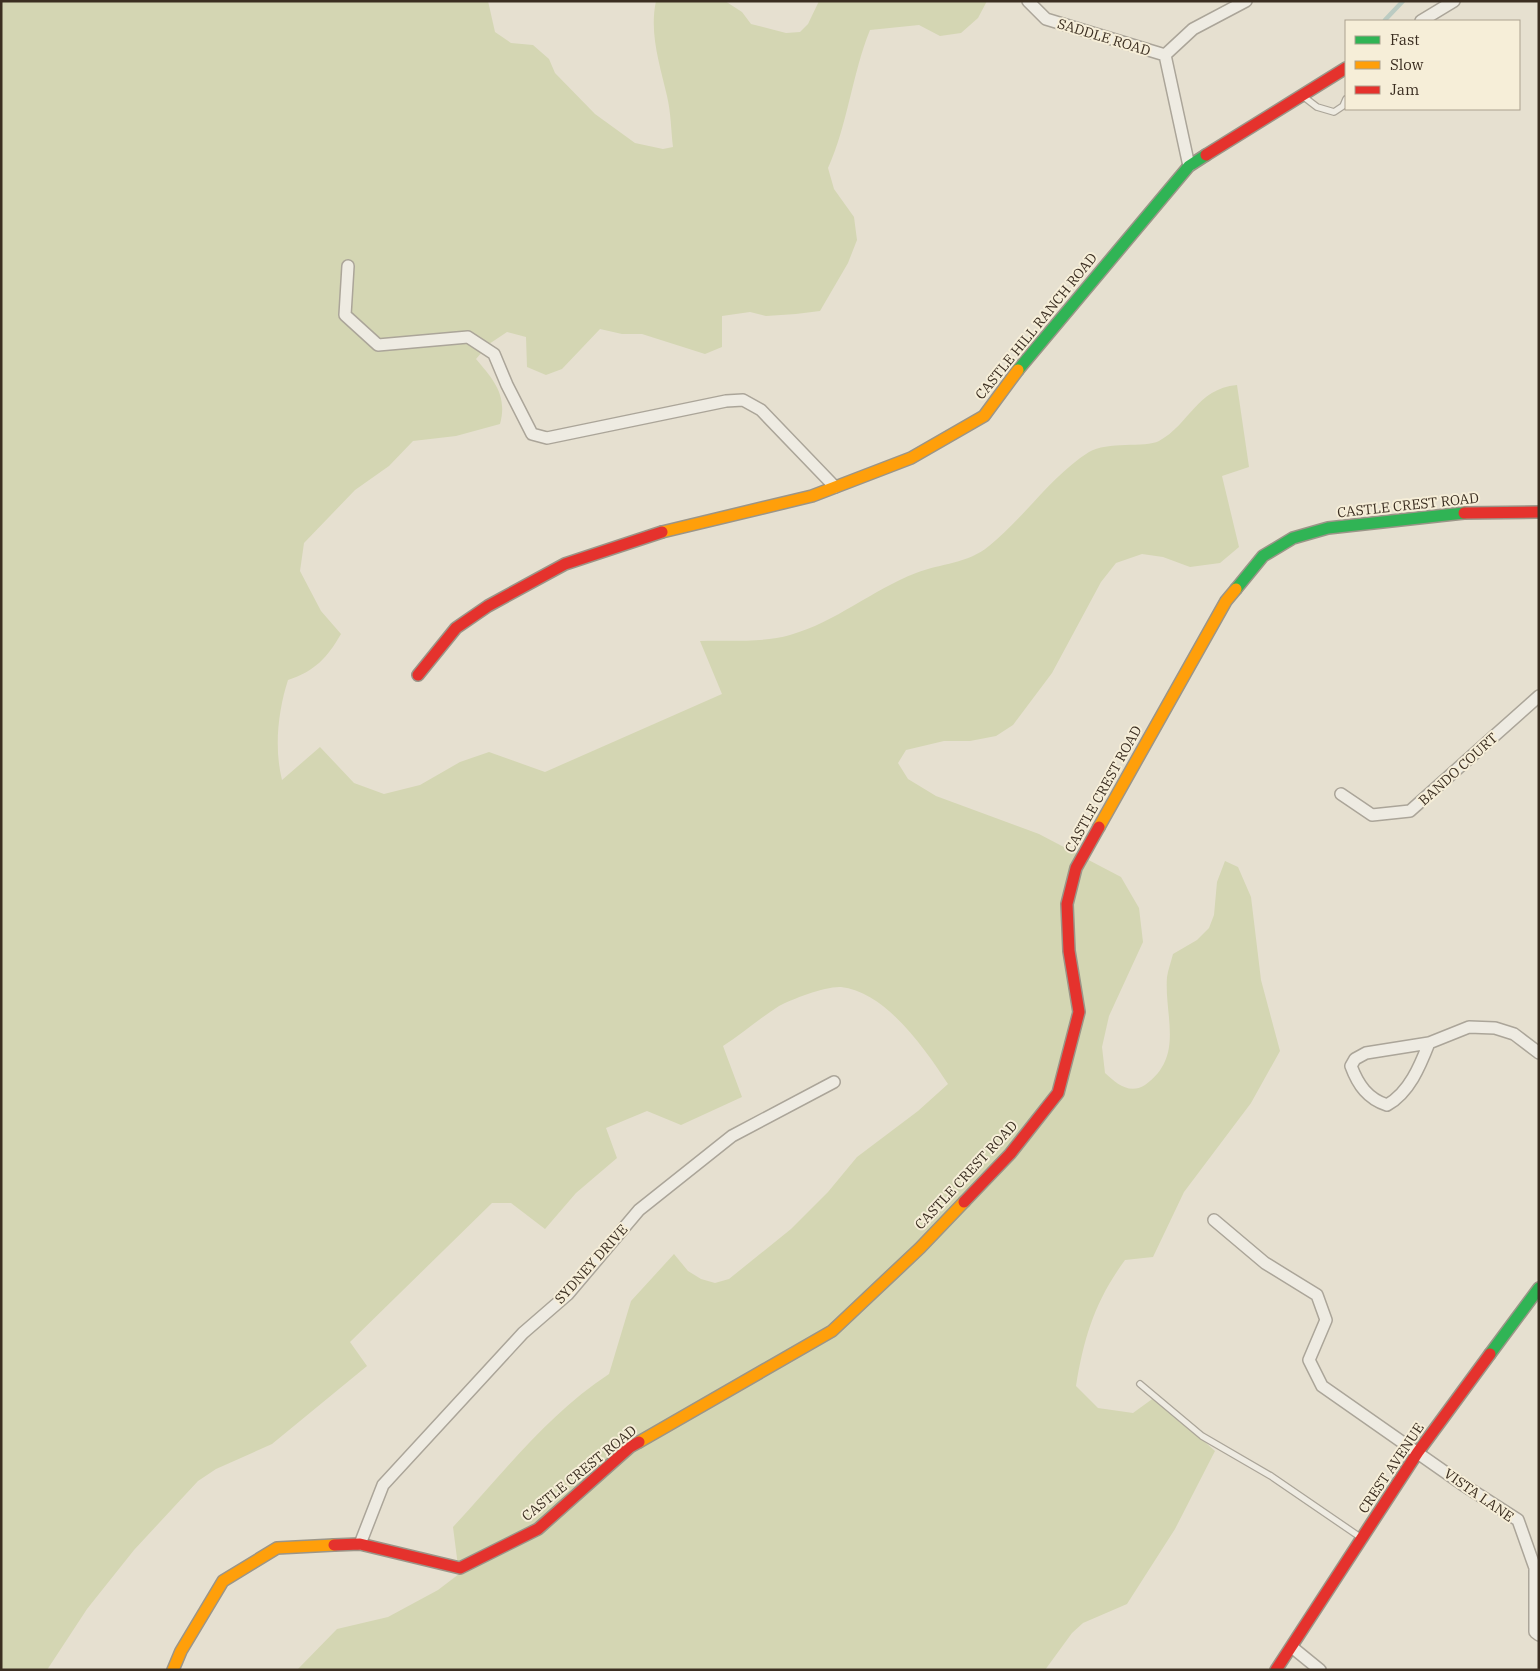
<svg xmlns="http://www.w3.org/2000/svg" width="1540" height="1671" font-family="'IBM Plex Serif',serif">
<rect width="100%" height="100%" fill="#e6e0d0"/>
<path fill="#d4d6b3" d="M 1,1 L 488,1 L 495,32 L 511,43 L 533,45 L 549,59 L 555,73 L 595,114 L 635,143 L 663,149 L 673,147 C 671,130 671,113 667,96 C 660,65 649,34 656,1 L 725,1 L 742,12 L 751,24 L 786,33 L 800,32 L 808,24 L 819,1 L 987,1 L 978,18 L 961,33 L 940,36 L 919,25 L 870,30 C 852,74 848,124 828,168 L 834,189 L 854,217 L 857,240 L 848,263 L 820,311 L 796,314 L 766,316 L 750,312 L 722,316 L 722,347 L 705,354 L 642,334 L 622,334 L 600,329 L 562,369 L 546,375 L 527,367 L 526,337 L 507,332 L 489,344 L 476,359 C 493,379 508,395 500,424 L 456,436 L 413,441 L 389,466 L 355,490 L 304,543 L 300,571 L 321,611 L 341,634 C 327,658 315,671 288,680 C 278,711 274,748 282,780 L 320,747 L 354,783 L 384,794 L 420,785 L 460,762 L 489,752 L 545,772 L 722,694 L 700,641 C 727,640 764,643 790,635 C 836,622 872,590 916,573 C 942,563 967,564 989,546 C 1025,517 1050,477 1089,452 C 1107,441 1145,448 1159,441 C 1190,424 1196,389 1237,385 L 1249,467 L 1222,476 L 1239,547 L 1220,563 L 1190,567 L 1163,557 L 1142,554 L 1116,563 L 1101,582 L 1052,673 L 1013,725 L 996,736 L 970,741 L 944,741 L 906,750 L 898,763 L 908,779 L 936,796 L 1039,834 L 1121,877 L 1139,908 L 1143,942 L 1109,1016 L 1102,1047 L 1105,1073 C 1116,1083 1129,1095 1145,1085 C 1185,1057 1164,1016 1167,977 C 1168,970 1171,962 1173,954 L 1197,940 L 1209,928 L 1214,915 L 1217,882 L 1225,861 L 1238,867 L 1251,897 L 1261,980 L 1280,1051 L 1251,1103 L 1184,1192 L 1153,1257 L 1125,1260 C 1095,1301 1084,1337 1076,1386 L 1098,1408 L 1133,1413 L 1155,1397 L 1215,1451 L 1175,1529 L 1127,1604 L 1083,1623 L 1072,1633 L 1045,1670 L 297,1670 L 337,1629 L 388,1617 L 438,1590 L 459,1574 L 453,1527 C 502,1474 548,1414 609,1374 L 631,1301 L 674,1254 L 688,1271 L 701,1279 L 715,1283 L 729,1279 L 791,1229 L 828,1192 L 857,1157 L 918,1111 L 948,1084 C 925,1049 886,992 841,987 C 826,986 792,999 779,1006 C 760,1018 742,1034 723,1046 L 742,1097 L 681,1125 L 647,1111 L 606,1128 L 617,1158 L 576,1193 L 545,1229 L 511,1203 L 492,1203 L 350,1342 L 367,1366 L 272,1444 L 216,1469 L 198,1481 L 134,1550 L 87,1609 L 47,1670 L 1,1670 Z"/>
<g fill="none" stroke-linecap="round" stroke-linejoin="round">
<path stroke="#bbcbc2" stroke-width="4.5" d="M 1385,20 L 1403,1"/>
<g stroke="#aba599" stroke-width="8">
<path id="lane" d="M 1304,97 L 1317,107 L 1334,112 L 1343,106 L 1346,99
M 1140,1384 L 1202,1436 L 1271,1476 L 1360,1537"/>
</g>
<g stroke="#aba599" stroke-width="14">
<path id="street" d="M 1028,1 L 1046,19 L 1165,55 L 1189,166
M 1421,21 L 1454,1
M 1165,55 L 1193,29 L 1246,1
M 348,266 L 345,315 L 378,345 L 468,337 L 494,354 L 507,385 L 532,434 L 547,438 L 726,401 L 743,400 L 761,410 L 835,487
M 1341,794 L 1372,815 L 1410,811 L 1539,696
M 1429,1043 C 1420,1066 1409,1093 1387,1105 C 1368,1099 1358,1085 1351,1066 L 1355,1059 L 1366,1053 L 1429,1043 L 1469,1027 L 1495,1028 L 1514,1034 L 1539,1053
M 1214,1220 L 1265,1263 L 1317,1295 L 1326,1320 L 1309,1360 L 1322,1386 L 1462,1484 L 1518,1520 L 1535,1568 L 1535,1632 L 1539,1635
M 360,1544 L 383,1485 L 523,1333 L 568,1294 L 639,1210 L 732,1136 L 834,1082
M 1293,1648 L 1320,1670"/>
</g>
<g stroke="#9b9588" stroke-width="14">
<path id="fast" d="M 1018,370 L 1189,166 L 1206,155
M 1236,589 L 1263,556 L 1293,538 L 1328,528 L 1464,513
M 1490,1354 L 1539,1288"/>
</g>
<g stroke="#9b9588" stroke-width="14">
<path id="slow" d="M 662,532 L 812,496 L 911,458 L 984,416 L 1018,370
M 1099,827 L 1226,601 L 1236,589
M 639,1442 L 832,1331 L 920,1248 L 964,1202
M 173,1670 L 181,1651 L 223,1581 L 277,1548 L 334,1545"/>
</g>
<g stroke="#9b9588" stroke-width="14">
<path id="jam" d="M 1206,155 L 1346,68
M 1464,513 L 1539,512
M 418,675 L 456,628 L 488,606 L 565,564 L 662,532
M 964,1202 L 1010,1154 L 1058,1093 L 1079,1012 L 1069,951 L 1067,904 L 1076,868 L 1099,827
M 334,1545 L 360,1544 L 460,1568 L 538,1529 L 630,1447 L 639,1442
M 1276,1670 L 1418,1452 L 1490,1354"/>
</g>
<use href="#lane" stroke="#eeebe2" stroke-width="5.5"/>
<use href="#street" stroke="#eeebe2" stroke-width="11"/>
<use href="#fast" stroke="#30b455" stroke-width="11"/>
<use href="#slow" stroke="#ff9f0a" stroke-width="11"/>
<use href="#jam" stroke="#e5322d" stroke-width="11"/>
</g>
<g text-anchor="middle" stroke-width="4" stroke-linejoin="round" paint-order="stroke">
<g font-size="14" fill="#3b2e21" stroke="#f6eed8">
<text transform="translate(1104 37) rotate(17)" y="5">SADDLE ROAD</text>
<text transform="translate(1036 326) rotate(-51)" y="5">CASTLE HILL RANCH ROAD</text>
<text transform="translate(1408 505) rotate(-6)" y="5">CASTLE CREST ROAD</text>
<text transform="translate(1458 769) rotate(-42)" y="5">BANDO COURT</text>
<text transform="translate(1103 789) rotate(-61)" y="5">CASTLE CREST ROAD</text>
<text transform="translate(966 1175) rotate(-47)" y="5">CASTLE CREST ROAD</text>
<text transform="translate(591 1264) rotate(-48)" y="5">SYDNEY DRIVE</text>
<text transform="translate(1391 1468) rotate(-56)" y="5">CREST AVENUE</text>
<text transform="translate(579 1473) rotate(-39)" y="5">CASTLE CREST ROAD</text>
<text transform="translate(1479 1495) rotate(35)" y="5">VISTA LANE</text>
</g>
</g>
<rect width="1540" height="1671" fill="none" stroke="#3b2e21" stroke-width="5"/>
<rect x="1345" y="20" width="175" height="90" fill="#f6eed8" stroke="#aba18f"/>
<rect x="1355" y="36" width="25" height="8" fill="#30b455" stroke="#aba18f"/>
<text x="1390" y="45" font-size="15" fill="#3b2e21">Fast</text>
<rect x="1355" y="61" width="25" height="8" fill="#ff9f0a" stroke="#aba18f"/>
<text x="1390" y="70" font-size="15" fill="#3b2e21">Slow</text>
<rect x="1355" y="86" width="25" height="8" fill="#e5322d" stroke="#aba18f"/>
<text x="1390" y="95" font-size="15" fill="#3b2e21">Jam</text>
</svg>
